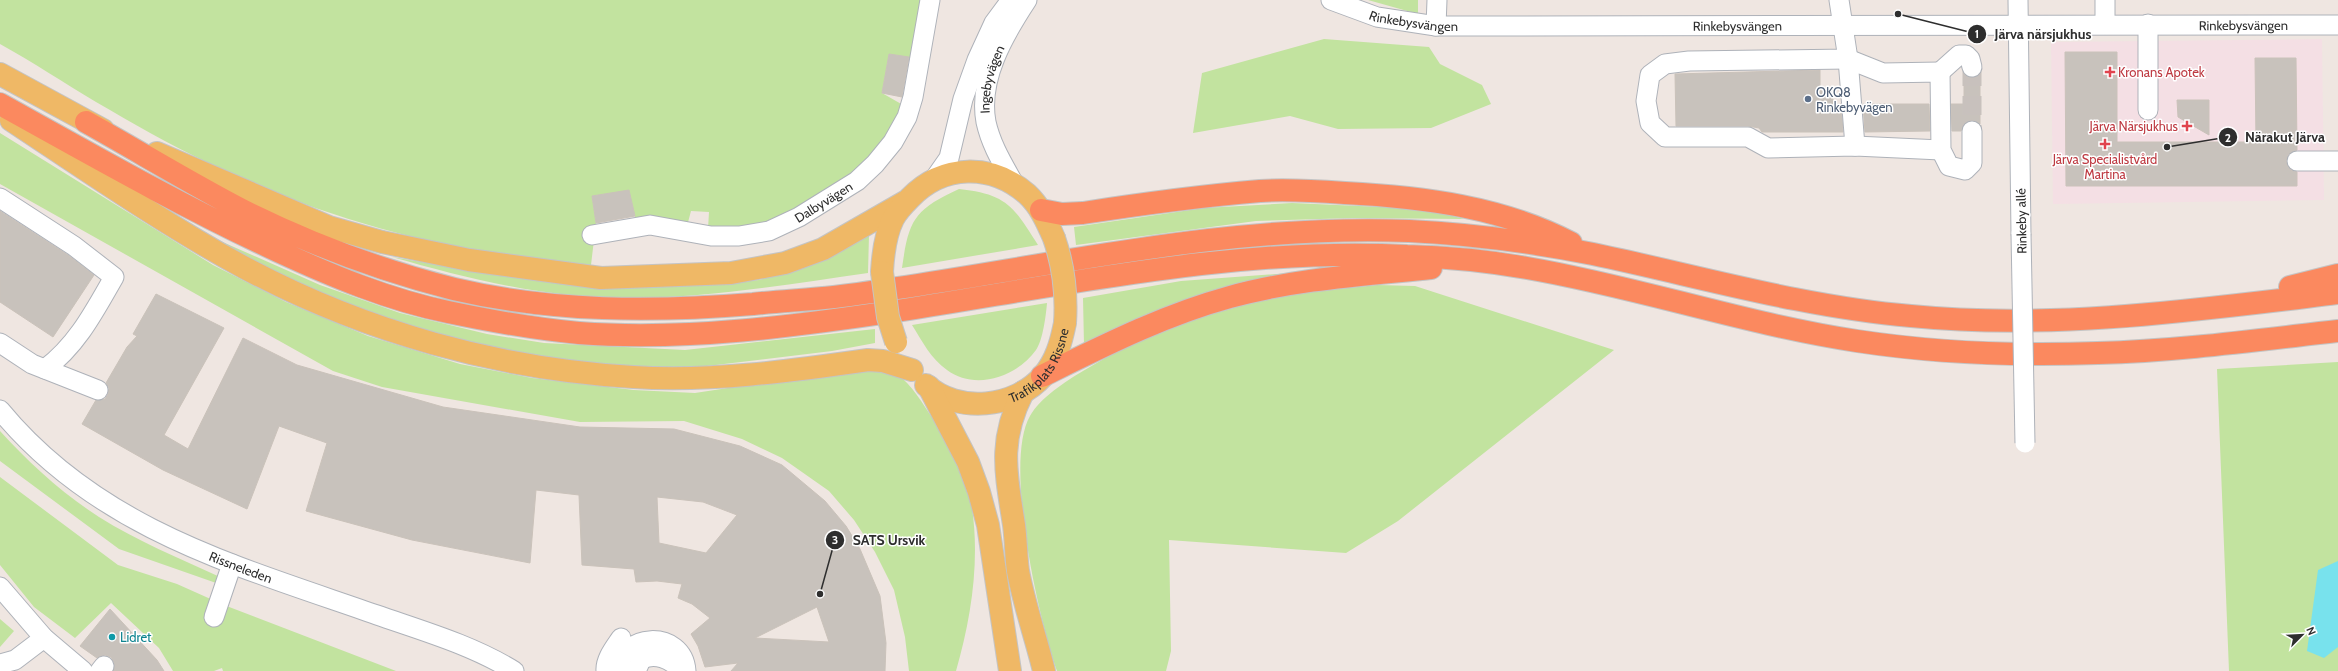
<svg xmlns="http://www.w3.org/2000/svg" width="2338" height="671" font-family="Cabin,sans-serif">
<rect width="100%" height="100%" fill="#efe6e1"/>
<path fill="#f4dfe4" d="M 2322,39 L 2324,200 L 2053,204 L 2051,42 Z"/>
<path fill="#c2e39f" d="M 0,0 L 926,0 L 916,59 L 889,54 L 882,93 L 903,105 L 882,148 L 829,193 L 754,227 L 708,229 L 709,212 L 691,211 L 687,226 L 635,217 L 629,191 L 592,196 L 596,223 L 591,265 C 457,255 327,221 206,162 C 169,144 132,123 96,102 C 64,83 33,62 0,44 Z
M 1368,0 L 1418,0 L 1418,14 Z
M 1324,39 L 1429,47 L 1440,64 L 1482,85 L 1491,104 L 1431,128 L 1338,129 L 1290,116 L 1193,133 L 1202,73 Z
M 0,133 L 213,265 L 286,302 L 368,336 L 460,364 L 532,378 L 634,390 L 695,393 L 874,366 C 881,369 891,370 897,374 C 912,385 923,404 933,419 C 948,443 968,480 972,508 C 980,562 971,619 956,671 L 909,671 L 905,637 L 894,590 L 875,552 L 854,520 L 829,491 L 782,458 L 742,439 L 684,421 L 580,422 L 382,387 L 333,371 L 0,184 Z
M 959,189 C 1007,194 1014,207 1038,245 L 902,268 C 909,219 914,210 959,189 Z
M 1292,203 L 1426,209 L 1464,219 L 1353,218 L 1256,221 L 1076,245 L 1074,227 L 1204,208 Z
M 869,235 L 868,273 C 790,284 710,298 630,298 C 549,299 469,279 392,257 L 493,274 L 602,287 L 673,286 L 759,280 L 792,270 Z
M 209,236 L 320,285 L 400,313 L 487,334 L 544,343 L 685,350 L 875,329 L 875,343 L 832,351 L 682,369 L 578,364 L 426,334 L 307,288 Z
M 1303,272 L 1084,345 L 1083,298 L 1181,281 Z
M 1377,285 L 1415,286 L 1614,350 L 1398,521 L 1346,553 L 1169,540 L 1171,651 L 1166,671 L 1057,671 C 1039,620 1003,463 1030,416 C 1040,398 1066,381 1083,371 C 1149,331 1227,305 1303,293 C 1327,289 1352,288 1377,285 Z
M 1047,303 C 1046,315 1043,340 1036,350 C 1017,377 975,391 947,370 C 931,359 922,341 912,325 Z
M 2338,362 L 2338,671 L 2229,671 L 2217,369 Z
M 0,431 C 29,463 62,493 99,517 C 137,541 179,558 220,577 L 219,584 L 119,549 L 0,461 Z
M 0,477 L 118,565 L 177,584 L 224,605 L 396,671 L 223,671 L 222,668 L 214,671 L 173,671 L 159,648 L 111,603 L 75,638 L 34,607 L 0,565 Z
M 0,619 L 14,631 L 0,647 Z"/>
<path fill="#78e2ed" d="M 2338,561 L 2338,647 L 2324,658 L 2307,651 L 2318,570 Z"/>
<path fill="#c8c2bc" stroke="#cac2ba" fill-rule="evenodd" d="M 2065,52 L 2117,52 L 2117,142 L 2256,142 L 2255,58 L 2296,58 L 2297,150 L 2288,155 L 2286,161 L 2291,170 L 2297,172 L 2297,186 L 2066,186 Z
M 889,54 L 909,57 L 902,97 L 882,93 Z
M 1820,70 L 1820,91 L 1833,91 L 1833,104 L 1841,104 L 1843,132 L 1762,132 L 1759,128 L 1748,126 L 1676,126 L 1675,74 Z
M 1964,74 L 1974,78 L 1980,75 L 1980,124 L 1972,120 L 1963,125 L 1961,131 L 1952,131 L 1951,104 L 1964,104 Z
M 2177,100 L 2209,100 L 2209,135 L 2178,117 Z
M 1863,104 L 1929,104 L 1930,131 L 1865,132 Z
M 629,190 L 635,216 L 596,223 L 592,196 Z
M 0,211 L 68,255 L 94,275 L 53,337 L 0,302 Z
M 156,294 L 224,328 L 164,435 L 188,449 L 243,338 L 297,365 L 443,407 L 580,427 L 674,429 L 740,446 L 782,465 L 825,501 L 846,526 L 860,549 L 880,596 L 886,643 L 885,671 L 731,671 L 738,663 L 705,667 L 698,646 L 691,634 L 710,618 L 692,604 L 678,598 L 682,584 L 657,581 L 636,582 L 634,569 L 582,565 L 579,495 L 536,490 L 530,563 L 412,540 L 306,511 L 327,443 L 279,426 L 247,509 L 163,470 L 82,424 L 96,400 L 105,399 L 108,394 L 109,388 L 106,383 L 127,347 L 137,336 L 133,334 ZM 657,497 L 703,502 L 737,515 L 706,553 L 659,543 ZM 817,607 L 829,642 L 755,638 Z
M 110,609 L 157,660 L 164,671 L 113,671 L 114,662 L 111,657 L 105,655 L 97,658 L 80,646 Z"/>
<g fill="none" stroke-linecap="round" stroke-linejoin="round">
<path stroke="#c8c1bd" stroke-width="19" stroke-dasharray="19 10" stroke-linecap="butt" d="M 1972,67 L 1972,131"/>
<g stroke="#aeb2b9" stroke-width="21">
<g id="minor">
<path id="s1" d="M 1331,0 L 1377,17 L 1436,26 L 2338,25"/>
<path d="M 1839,0 L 1848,59 L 1689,61 L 1665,64 L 1650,75 L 1646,101 L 1650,123 L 1665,137 L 1748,137 L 1768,148 L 1855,146 L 1941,150"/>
<path d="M 2018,0 L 2021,234"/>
<path d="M 2105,24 L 2105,0"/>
<path d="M 2148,24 L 2148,110"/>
<path d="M 1436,26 L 1437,0"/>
<path d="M 1940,72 L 1959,55 L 1966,55 L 1970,59 L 1972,67"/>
<path d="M 1855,146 L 1848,59 L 1883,73 L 1940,72 L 1941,150 L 1949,166 L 1965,170 L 1972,163 L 1972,131"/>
<path d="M 2297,161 L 2338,161"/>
<path d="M 935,178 L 949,158 L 963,99 L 977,60 L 994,23 L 1011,0"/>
<path id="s2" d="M 1014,184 C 1003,164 991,145 986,122 C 978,79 1004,35 1027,0"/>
<path d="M 0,198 L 74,246 L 114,277 C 94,312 77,345 45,369"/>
<path id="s3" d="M 592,235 L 650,225 L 711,236 L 739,236 L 769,231 L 799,217 L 857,181 L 875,164 L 893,142 L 907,117 L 913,97 L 930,0"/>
<path d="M 0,343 L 32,364 L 98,390"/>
<path id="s4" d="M 0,410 C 98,529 237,566 377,615 C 423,631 472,645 514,671"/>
<path d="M 0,587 L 44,638 L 83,671"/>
<path d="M 214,617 L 232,564"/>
<path d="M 0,664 L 15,660 L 44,638"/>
<path d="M 100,671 L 104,666"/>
<path d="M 606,671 C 605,659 615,647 621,638"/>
<path d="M 620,671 C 618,633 683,628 686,671"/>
<path d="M 636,671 L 641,660 C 654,652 672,659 681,671"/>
</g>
</g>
<g stroke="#c4c4c4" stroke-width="24">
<g id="major">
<path d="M 0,74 L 103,130"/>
<path d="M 11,120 C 88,171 164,224 245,268 C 365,332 498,369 633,377 C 711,382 791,371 868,360 L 883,361 L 912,370"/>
<path d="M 157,153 L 329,227 L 382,242 L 469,260 L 601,278 L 731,273 L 785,263 L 823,249 L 905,202"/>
<path d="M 882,272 C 883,254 885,235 893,219 C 897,211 904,204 910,198 C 943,164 991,163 1027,194 C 1040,206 1047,222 1054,238"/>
<path id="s5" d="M 926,385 C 958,414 1015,408 1043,376 C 1056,361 1061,343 1065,323"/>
<path d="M 929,387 L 968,462 L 979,492 L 988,525 L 1010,671"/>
<path d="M 1023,392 C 998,441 1006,473 1014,525 C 1016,540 1016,556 1018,571 C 1024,604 1036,638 1044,671"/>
</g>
</g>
<g stroke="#c4c4c4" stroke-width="24">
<path id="highway" d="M 0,104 C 92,155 183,207 278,251 C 332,276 389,300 448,312 C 491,321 535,329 579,333 C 686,341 798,326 903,310 C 1069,284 1238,247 1407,256 C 1446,257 1488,261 1527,268 C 1638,287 1745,324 1857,341 C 1936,353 2017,356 2098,353 C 2178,351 2258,340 2338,331
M 86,122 C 140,152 193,185 248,213 C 313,245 383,271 454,289 C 552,312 653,312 753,304 C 780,301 807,300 834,297 C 1025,273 1215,223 1409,231 C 1471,234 1532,242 1593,254 C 1698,276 1803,307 1911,316 C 2053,330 2197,310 2338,293
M 1041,210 L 1062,214 L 1083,213 C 1141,204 1201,196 1260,191 C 1288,189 1317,191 1345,193 C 1423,197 1502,207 1571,243
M 2290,287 L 2338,275
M 1042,376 C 1103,346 1164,315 1230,297 C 1295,279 1363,275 1431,268"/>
</g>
<use href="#minor" stroke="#fff" stroke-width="19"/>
<use href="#major" stroke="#efb866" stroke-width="22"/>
<use href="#highway" stroke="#fb895f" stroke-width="22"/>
<g stroke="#aeb2b9" stroke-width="21" stroke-linecap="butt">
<path id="minor-bridge" d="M 2021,234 L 2025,443"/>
</g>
<g stroke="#c4c4c4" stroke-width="24" stroke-linecap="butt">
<path id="major-bridge" d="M 1054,238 C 1064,267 1067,293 1065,323
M 882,272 L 888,317 L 896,342"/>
</g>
<use href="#minor-bridge" stroke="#fff" stroke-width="19"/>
<use href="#major-bridge" stroke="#efb866" stroke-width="22"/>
</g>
<g fill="#e0444e" stroke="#fff" stroke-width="1.5">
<path d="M2108 66h4v4h4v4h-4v4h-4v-4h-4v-4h4z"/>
<path d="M2185 120h4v4h4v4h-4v4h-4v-4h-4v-4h4z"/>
<path d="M2103 138h4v4h4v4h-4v4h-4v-4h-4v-4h4z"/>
</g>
<circle fill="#5c6f8a" stroke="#fff" stroke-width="1.5" cx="1808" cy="99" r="4"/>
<circle fill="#0f9aa8" stroke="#fff" stroke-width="1.5" cx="112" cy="637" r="4"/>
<g text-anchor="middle" stroke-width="3" stroke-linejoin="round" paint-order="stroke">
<g font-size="13" fill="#2e2e2e" stroke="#fff">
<text dy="5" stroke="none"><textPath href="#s1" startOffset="86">Rinkebysvängen</textPath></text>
<text dy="5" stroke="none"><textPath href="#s1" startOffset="410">Rinkebysvängen</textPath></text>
<text dy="5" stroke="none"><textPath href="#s1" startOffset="916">Rinkebysvängen</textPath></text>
<text dy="5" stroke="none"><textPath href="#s2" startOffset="112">Ingebyvägen</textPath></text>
<text dy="5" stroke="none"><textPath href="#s3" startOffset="241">Dalbyvägen</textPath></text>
<text transform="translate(2021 221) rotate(-91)" y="5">Rinkeby allé</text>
<text dy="5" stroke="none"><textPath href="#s5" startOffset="135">Trafikplats Rissne</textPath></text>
<text dy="5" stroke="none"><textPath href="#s4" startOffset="291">Rissneleden</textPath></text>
</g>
<g font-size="13" fill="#be3a42" stroke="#fff" text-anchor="start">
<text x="2118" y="77">Kronans Apotek</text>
<text x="2178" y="131" text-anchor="end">Järva Närsjukhus</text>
<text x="2105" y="164" text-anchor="middle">Järva Specialistvård<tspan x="2105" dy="15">Martina</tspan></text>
</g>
<g font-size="13" fill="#4e5e75" stroke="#fff" text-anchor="start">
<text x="1816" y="97">OKQ8<tspan x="1816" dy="15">Rinkebyvägen</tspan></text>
</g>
<g font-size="13" fill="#0d838f" stroke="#fff" text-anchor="start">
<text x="120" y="642">Lidret</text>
</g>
</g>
<path fill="none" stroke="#2e2e2e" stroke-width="1.5" d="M1898 14L1977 34M2167 147L2228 137M820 594L835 540"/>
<g fill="#2e2e2e" stroke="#fff" stroke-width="1.5">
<circle cx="1898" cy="14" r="4"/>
<circle cx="2167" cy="147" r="4"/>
<circle cx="820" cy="594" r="4"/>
<circle cx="1977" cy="34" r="10"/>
<circle cx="2228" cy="137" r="10"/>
<circle cx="835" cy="540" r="10"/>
</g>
<g font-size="12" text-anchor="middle" font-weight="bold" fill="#fff">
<text x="1977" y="38">1</text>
<text x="2228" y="142">2</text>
<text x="835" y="544">3</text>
</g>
<g font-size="14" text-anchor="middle" font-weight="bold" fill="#2e2e2e" stroke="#fff" stroke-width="3" stroke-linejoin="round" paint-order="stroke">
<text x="2043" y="39">Järva närsjukhus</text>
<text x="2285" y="142">Närakut Järva</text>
<text x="889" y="545">SATS Ursvik</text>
</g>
<g transform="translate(2302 635) rotate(66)" stroke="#ffffff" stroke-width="3" paint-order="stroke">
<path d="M0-3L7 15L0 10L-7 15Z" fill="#2e2e2e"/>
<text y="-6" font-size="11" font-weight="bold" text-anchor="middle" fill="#2e2e2e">N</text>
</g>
</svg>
